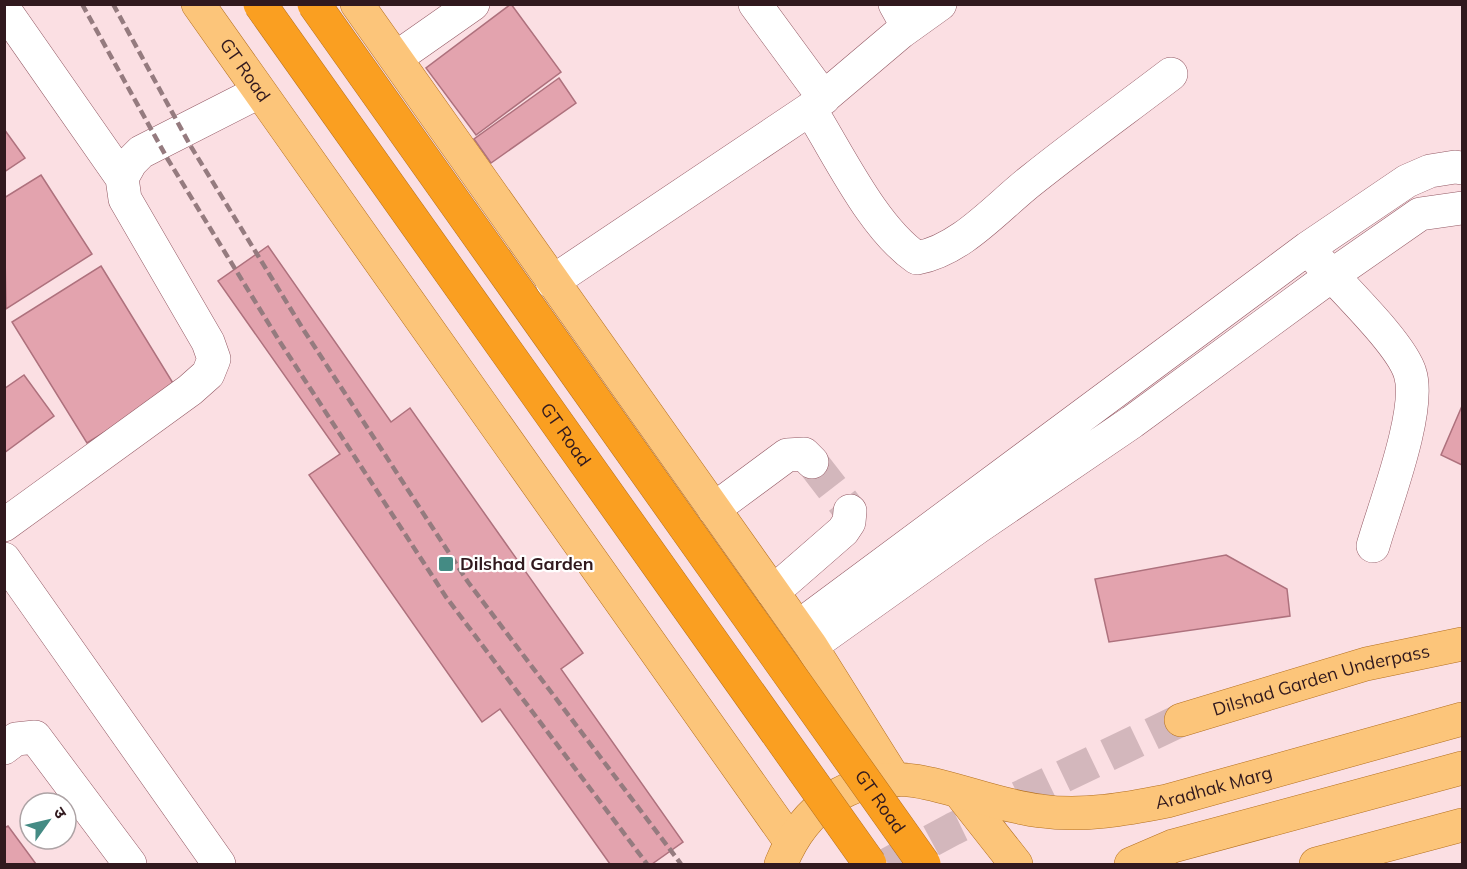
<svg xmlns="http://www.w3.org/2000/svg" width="1467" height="869" font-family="Mulish,'Noto Sans Devanagari',sans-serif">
<rect width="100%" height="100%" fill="#fbdfe3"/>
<path fill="#e3a3ae" stroke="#ae717d" stroke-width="1.5" d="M 511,4 L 561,72 L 476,135 L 426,68 Z
M 559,78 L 576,103 L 491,163 L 474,139 Z
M 4,129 L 25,158 L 4,172 Z
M 41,175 L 92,254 L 6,309 L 4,198 Z
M 268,246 L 391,422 L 410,408 L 583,653 L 561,669 L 683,842 L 652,864 L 610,864 L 500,709 L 482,722 L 309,475 L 340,454 L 218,281 Z
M 101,266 L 176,388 L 87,443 L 12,322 Z
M 24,375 L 54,416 L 4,453 L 4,389 Z
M 1462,406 L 1462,465 L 1441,455 Z
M 1226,555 L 1287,589 L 1290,616 L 1109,642 L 1095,579 Z
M 8,826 L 36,864 L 4,864 L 4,828 Z"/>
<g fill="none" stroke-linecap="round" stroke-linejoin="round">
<path stroke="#d3b7bc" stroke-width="33" stroke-dasharray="33 16" stroke-linecap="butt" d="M 812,462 L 850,511"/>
<path stroke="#d3b7bc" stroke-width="33" stroke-dasharray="33 16" stroke-linecap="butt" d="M 888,864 L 953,829 L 1181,720"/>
<g stroke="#935964" stroke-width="34">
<path id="minor" d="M 755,4 L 824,98
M 4,9 L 122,178 L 125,199 L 208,342 L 214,359 L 208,374 L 190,390 L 4,525
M 901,32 L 940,4
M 396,58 L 473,4
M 810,109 C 839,155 873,228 917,258 C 962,250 998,206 1033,179 C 1078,143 1125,109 1171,74
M 122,178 L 131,162 L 141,152 L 259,92
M 1318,260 C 1340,286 1401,343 1410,373 C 1422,410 1384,507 1373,546
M 552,282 L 810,109 L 901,32 L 905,22 L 895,4
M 714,509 L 787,455 L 804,454 L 812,462
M 4,559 L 219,864
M 773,592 L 843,531 L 849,522 L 850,511
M 798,627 L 1308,248 L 1407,181 L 1430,171 L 1455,167 L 1462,168
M 818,641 L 978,527 L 1132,422 L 1331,276 L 1420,214 L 1462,208
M 4,748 L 16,739 L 35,737 L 130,864"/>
</g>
<g stroke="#b47020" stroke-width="34">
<g id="major">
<path id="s1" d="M 198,4 L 790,841"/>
<path d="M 357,4 L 811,646 L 895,780"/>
<path id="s2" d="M 1181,720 L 1366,664 L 1462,644"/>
<path d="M 960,793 L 1016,864"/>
<path id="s3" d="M 781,864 C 804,807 852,772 916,781 C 958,788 998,806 1041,811 C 1083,817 1126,809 1167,801 L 1462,719"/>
<path d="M 1131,864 L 1173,846 L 1462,768"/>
<path d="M 1316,864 L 1462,825"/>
</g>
</g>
<use href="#minor" stroke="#fff" stroke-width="33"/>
<use href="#major" stroke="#fcc57a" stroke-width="33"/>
<path stroke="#957b7f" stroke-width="4.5" stroke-dasharray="9 4.5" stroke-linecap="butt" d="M 82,4 L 167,158 L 280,342 L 446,597 L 647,864
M 113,4 L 190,145 L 303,329 L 468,582 L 681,864"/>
<g stroke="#b47020" stroke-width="34" stroke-linecap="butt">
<g id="highway-bridge">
<path id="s4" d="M 260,4 L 870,864"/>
<path id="s5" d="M 314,4 L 924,864"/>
</g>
</g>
<use href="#highway-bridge" stroke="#fa9f21" stroke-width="33"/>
</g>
<rect fill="#448b84" stroke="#fff" stroke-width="2" x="438" y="556" width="16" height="16" rx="3"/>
<g text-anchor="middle" stroke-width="4.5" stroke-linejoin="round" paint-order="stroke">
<g font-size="18" fill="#31191e" stroke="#fff">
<text dy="6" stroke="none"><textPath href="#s1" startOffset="81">GT Road</textPath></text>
<text dy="6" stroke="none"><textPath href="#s4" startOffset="528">GT Road</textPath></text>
<text dy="6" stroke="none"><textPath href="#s2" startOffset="146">Dilshad Garden Underpass</textPath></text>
<text dy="6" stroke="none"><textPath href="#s3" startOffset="476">Aradhak Marg</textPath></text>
<text dy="6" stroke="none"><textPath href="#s5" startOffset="978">GT Road</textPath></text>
</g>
<g font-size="18" font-weight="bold" fill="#31191e" stroke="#fff" text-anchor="start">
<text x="460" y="570">Dilshad Garden</text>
</g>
</g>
<rect width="1467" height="869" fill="none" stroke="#31191e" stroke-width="12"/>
<g transform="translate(48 821) rotate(56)"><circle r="28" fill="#ffffff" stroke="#ada3a5" stroke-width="1.5"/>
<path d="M0-4.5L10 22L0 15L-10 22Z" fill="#448b84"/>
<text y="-9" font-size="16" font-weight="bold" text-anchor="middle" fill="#31191e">उ</text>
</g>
</svg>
